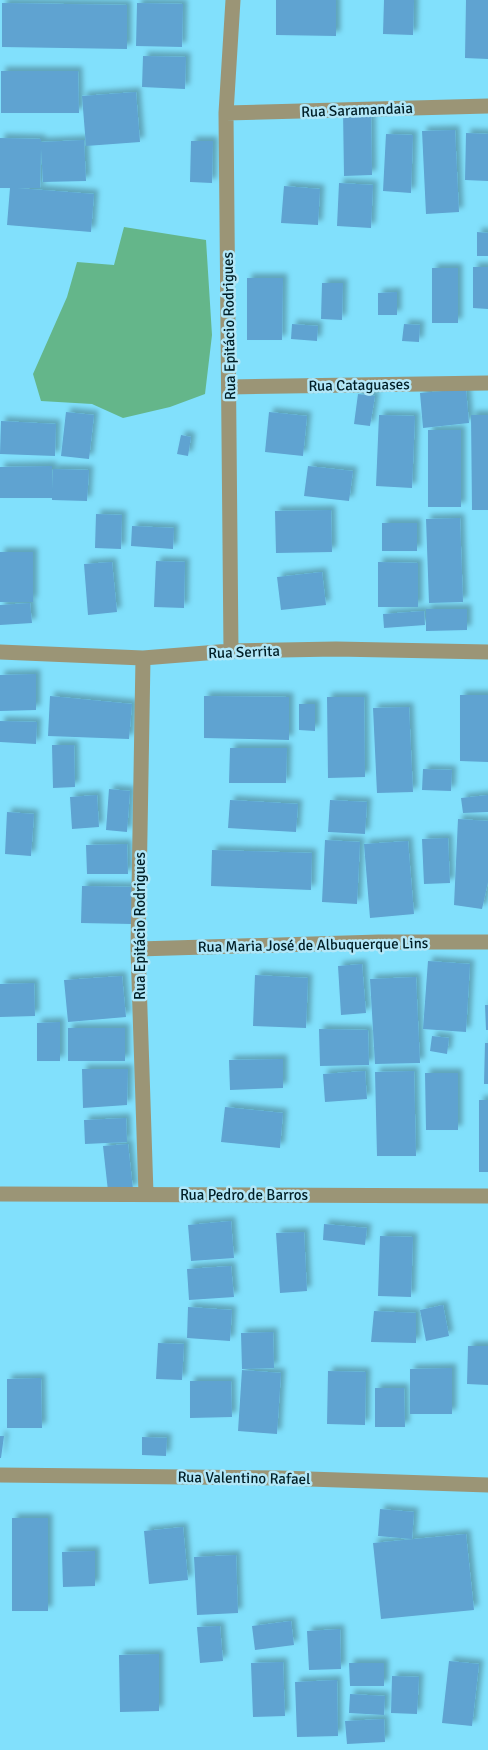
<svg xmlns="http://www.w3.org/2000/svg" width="488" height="1750" font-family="Signika,sans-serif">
<defs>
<filter id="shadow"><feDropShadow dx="4.5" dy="-4.5" stdDeviation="2.5" flood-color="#0004"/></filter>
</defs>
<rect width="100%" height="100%" fill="#81e0fc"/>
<path fill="#64b68a" d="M 124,227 L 206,240 L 212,335 L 205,394 L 170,407 L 123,418 L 92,404 L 41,401 L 33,374 L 67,297 L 77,262 L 114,265 Z"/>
<path fill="#5ea3d1" filter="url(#shadow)" d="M 276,0 L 336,0 L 336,36 L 276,35 Z
M 384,0 L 414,0 L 413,35 L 383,34 Z
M 466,0 L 488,0 L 488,59 L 465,58 Z
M 2,3 L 127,5 L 127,49 L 2,47 Z
M 137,3 L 183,4 L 182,47 L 136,46 Z
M 143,56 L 186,57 L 185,89 L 142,87 Z
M 1,71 L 78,71 L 79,113 L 1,113 Z
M 136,92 L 140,142 L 86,146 L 82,96 Z
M 343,110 L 371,110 L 372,175 L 344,176 Z
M 455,130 L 459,212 L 426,214 L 422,131 Z
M 466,133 L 488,134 L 488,181 L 465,180 Z
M 386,134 L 413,135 L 411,193 L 383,191 Z
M 0,138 L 41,139 L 41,142 L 84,140 L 86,181 L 43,182 L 41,148 L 40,188 L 17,188 L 94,194 L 91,232 L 7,225 L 10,188 L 0,188 Z
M 191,141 L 213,141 L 212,183 L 190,182 Z
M 339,183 L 373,185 L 371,228 L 337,226 Z
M 284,186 L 320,189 L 318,225 L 281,223 Z
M 477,232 L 488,233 L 488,256 L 477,256 Z
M 473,267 L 488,267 L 488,309 L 473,308 Z
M 432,268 L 458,268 L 458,323 L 432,323 Z
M 247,278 L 283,278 L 282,340 L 247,340 Z
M 322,283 L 343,283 L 342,320 L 321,319 Z
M 397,292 L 397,315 L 378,315 L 378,293 Z
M 292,324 L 318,326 L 317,341 L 291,339 Z
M 404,324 L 420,325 L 419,342 L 402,341 Z
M 466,389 L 469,423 L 423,428 L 420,393 Z
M 358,394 L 375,396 L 370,426 L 354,424 Z
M 66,412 L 94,415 L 89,459 L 61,456 Z
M 269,412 L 307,416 L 303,456 L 265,452 Z
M 379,415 L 415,416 L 412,488 L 376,486 Z
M 471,415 L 488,415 L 488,510 L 472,510 Z
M 1,421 L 56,424 L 55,456 L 0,454 Z
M 428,430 L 461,430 L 461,507 L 428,507 Z
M 181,435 L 191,437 L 188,456 L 177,454 Z
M 52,466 L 52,490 L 53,469 L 89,470 L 87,501 L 52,500 L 52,498 L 0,498 L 0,467 Z
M 308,466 L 353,471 L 349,501 L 304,496 Z
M 331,510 L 332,552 L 276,553 L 275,511 Z
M 96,514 L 122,515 L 121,549 L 95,548 Z
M 460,518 L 463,602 L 429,603 L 426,519 Z
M 382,523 L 417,523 L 417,551 L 382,551 Z
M 132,526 L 174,528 L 173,549 L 131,546 Z
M 0,552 L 33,552 L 33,602 L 0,602 Z
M 156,561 L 185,562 L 184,608 L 154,607 Z
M 112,562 L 117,612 L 88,615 L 84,564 Z
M 378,562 L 418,563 L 418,607 L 378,607 Z
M 322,572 L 326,605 L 281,610 L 277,577 Z
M 30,603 L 32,623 L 0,625 L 0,605 Z
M 426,609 L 467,609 L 467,630 L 426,631 Z
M 424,611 L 425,625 L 384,628 L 383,614 Z
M 36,674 L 36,710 L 0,711 L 0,675 Z
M 460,695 L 488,695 L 488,762 L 460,761 Z
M 50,696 L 132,704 L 129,739 L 48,736 Z
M 204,696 L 289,697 L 289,740 L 204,738 Z
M 327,697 L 364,697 L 365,777 L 328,778 Z
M 299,704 L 315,704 L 315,731 L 299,730 Z
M 409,707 L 413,792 L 377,793 L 373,708 Z
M 0,721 L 37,722 L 36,744 L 0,742 Z
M 52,745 L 74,745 L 75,787 L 53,788 Z
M 230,748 L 287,748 L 286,783 L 229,783 Z
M 423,769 L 452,770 L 451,791 L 422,790 Z
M 109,789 L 130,791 L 127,832 L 106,830 Z
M 97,795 L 99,827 L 72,829 L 70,797 Z
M 488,795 L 488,812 L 463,813 L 461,798 Z
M 230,800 L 298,804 L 296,832 L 228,828 Z
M 330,800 L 367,802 L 365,834 L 328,832 Z
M 7,812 L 34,814 L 31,856 L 5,854 Z
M 458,819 L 488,821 L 488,882 L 482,909 L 454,905 Z
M 448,838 L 450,883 L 424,884 L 422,839 Z
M 325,840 L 360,842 L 357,904 L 322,902 Z
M 408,841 L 414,914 L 370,918 L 364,844 Z
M 127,844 L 128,874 L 87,874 L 86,845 Z
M 212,850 L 312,853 L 311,890 L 211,886 Z
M 82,886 L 133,887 L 132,924 L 81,923 Z
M 428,961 L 470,964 L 466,1032 L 423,1029 Z
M 362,964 L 366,1013 L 341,1015 L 338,966 Z
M 255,975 L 308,978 L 306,1028 L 253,1026 Z
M 122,976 L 126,1017 L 68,1022 L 64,980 Z
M 416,977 L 420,1063 L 375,1064 L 370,979 Z
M 34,983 L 35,1016 L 0,1017 L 0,984 Z
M 485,1005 L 488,1005 L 488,1030 L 486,1030 Z
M 60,1022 L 60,1061 L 37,1061 L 37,1023 Z
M 68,1028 L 125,1028 L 125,1061 L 68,1061 Z
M 319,1029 L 368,1030 L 369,1065 L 320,1066 Z
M 432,1036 L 449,1038 L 447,1054 L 430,1051 Z
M 485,1043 L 488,1043 L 488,1084 L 484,1084 Z
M 283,1059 L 283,1088 L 230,1090 L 229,1060 Z
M 82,1069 L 128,1069 L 127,1105 L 83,1108 Z
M 365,1071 L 367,1099 L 325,1102 L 323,1074 Z
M 414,1071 L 416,1156 L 377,1156 L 375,1072 Z
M 425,1073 L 458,1073 L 458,1130 L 426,1130 Z
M 479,1100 L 488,1100 L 488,1172 L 479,1172 Z
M 225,1107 L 283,1113 L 280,1148 L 221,1142 Z
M 126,1118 L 127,1142 L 85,1144 L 84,1120 Z
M 128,1144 L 133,1189 L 108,1191 L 103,1146 Z
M 231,1221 L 234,1258 L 191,1261 L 188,1225 Z
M 324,1224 L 367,1228 L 365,1245 L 323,1240 Z
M 304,1232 L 307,1291 L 280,1293 L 276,1233 Z
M 380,1236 L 413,1237 L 411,1297 L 378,1296 Z
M 231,1266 L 234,1297 L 189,1300 L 187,1269 Z
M 443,1305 L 449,1336 L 426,1341 L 420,1310 Z
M 188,1307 L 232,1310 L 230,1341 L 187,1338 Z
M 374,1311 L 416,1313 L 416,1343 L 371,1342 Z
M 273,1332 L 274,1368 L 242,1369 L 241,1333 Z
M 158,1343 L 184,1344 L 182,1380 L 156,1379 Z
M 468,1346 L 488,1346 L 488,1385 L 467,1384 Z
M 452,1368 L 452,1414 L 410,1414 L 410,1369 Z
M 242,1370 L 281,1373 L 277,1434 L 238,1431 Z
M 328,1371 L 366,1372 L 365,1425 L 327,1424 Z
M 41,1378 L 42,1428 L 7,1428 L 7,1379 Z
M 190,1381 L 231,1381 L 232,1417 L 190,1418 Z
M 375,1388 L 404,1388 L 405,1427 L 375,1427 Z
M 0,1436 L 4,1436 L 1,1458 L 0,1458 Z
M 142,1437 L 167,1438 L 166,1456 L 142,1455 Z
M 380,1509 L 414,1512 L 412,1539 L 378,1536 Z
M 12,1518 L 48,1518 L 48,1611 L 12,1611 Z
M 183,1527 L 188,1580 L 149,1584 L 144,1531 Z
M 466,1534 L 474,1610 L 381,1619 L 373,1543 Z
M 95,1551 L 95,1586 L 63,1587 L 62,1552 Z
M 236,1555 L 238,1613 L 197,1615 L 194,1557 Z
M 291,1621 L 294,1645 L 255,1650 L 252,1626 Z
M 220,1626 L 223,1661 L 200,1663 L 197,1627 Z
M 340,1629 L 341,1669 L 309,1670 L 307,1631 Z
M 159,1654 L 159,1711 L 120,1712 L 119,1655 Z
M 449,1661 L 479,1664 L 472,1726 L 442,1723 Z
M 283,1662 L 285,1716 L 253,1717 L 251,1663 Z
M 349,1663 L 384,1663 L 384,1686 L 350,1686 Z
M 392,1676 L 419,1677 L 417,1714 L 391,1713 Z
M 337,1680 L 338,1736 L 297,1737 L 295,1682 Z
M 350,1694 L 385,1696 L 384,1715 L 349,1713 Z
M 384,1719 L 385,1742 L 347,1744 L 345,1721 Z"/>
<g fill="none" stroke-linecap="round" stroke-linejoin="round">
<path stroke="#9b9576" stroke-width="15" d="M 226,113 L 488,106
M 229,387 L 488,383
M 231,651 L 226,113 L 233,0
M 0,652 L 143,658 L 231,651 L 336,649 L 488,652
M 143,658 L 138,949 L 146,1194
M 138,949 L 379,942 L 488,942
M 0,1194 L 488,1196
M 0,1475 L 279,1478 L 488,1485"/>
</g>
<g text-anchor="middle" stroke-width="5" stroke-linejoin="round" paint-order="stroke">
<g font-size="15" fill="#001e26" stroke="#b2e7f8">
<text transform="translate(357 110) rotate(-2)" y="5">Rua Saramandaia</text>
<text transform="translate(229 326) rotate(-91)" y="5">Rua Epitácio Rodrigues</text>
<text transform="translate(359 385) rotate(-1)" y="5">Rua Cataguases</text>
<text transform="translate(244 652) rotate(-2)" y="5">Rua Serrita</text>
<text transform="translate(140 926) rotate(-90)" y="5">Rua Epitácio Rodrigues</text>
<text transform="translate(313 945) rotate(-1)" y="5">Rua Maria José de Albuquerque Lins</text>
<text x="244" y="1200">Rua Pedro de Barros</text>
<text transform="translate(244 1478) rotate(1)" y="5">Rua Valentino Rafael</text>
</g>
</g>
</svg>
